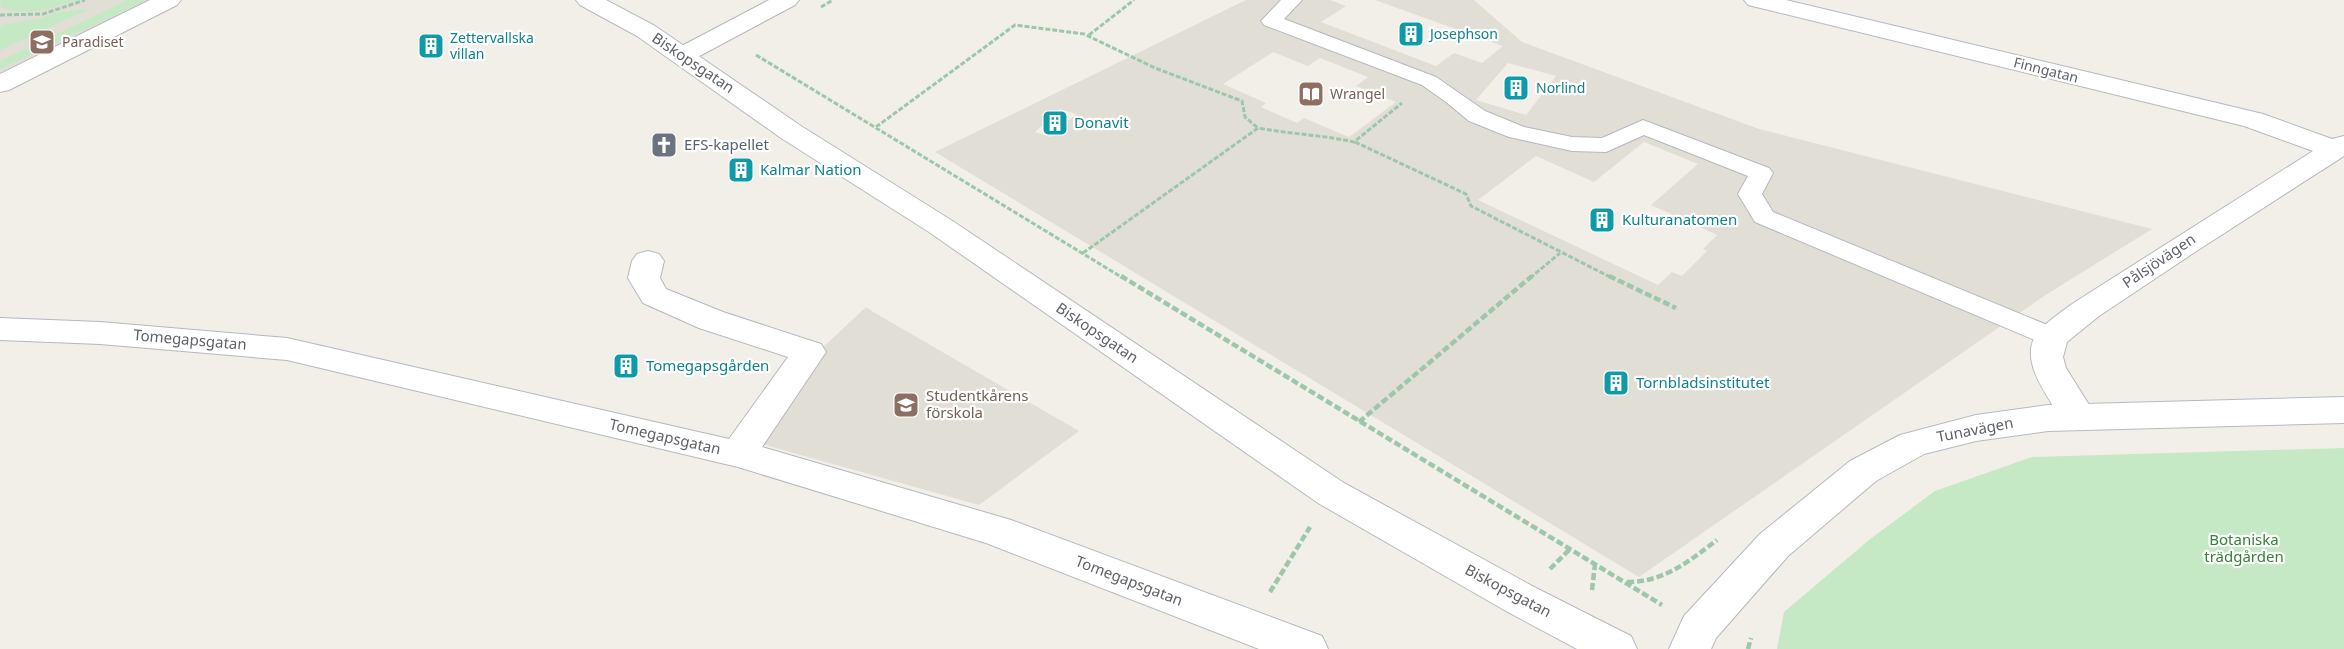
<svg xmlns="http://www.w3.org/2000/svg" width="2344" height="649" font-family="'Noto Sans',sans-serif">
<rect width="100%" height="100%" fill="#f1efe8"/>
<path fill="#e1ded6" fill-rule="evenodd" d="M 0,0 L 169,0 L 0,84 Z
M 1246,0 L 1330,0 L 1346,6 L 1321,22 L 1436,66 L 1454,53 L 1482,63 L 1503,46 L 1375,0 L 1474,0 L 1522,42 L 1759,129 L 2152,229 L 2044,296 L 1639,577 L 935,152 ZM 1273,52 L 1308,66 L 1320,58 L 1368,77 L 1356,86 L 1396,102 L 1349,137 L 1304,118 L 1297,123 L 1261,107 L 1266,103 L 1223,84 ZM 1508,63 L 1556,76 L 1526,115 L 1476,100 ZM 1060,109 L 1076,114 L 1050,137 L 1035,132 ZM 1644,142 L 1698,164 L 1651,205 L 1717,235 L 1703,249 L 1707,251 L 1682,276 L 1672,272 L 1658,285 L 1478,200 L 1536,156 L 1594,182 Z
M 866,307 L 875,313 L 1079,431 L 979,505 L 765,445 L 757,433 L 817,353 Z"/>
<path fill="#c5e8c5" d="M 1,0 L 75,0 C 53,9 26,16 3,8 L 0,4 Z
M 128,0 L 147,0 L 0,69 L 0,61 Z
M 88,9 L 85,11 L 0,50 L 0,28 L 5,24 L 38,19 L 59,12 Z
M 2344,448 L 2344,649 L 1777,649 L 1784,612 L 1869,540 L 1935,491 L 2032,457 Z"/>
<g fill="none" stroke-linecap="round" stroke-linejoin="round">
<g stroke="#b5b8bc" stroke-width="2">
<path id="lane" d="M 1281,0 L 1302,0 L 1284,19 L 1436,77 L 1485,111 L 1524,127 L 1572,137 L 1602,138 L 1643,120 L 1769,168 L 1773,173 L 1762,194 L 1773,212 L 2062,331 L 2066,337 L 2062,343 L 2052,346 L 2042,343 L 1755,222 L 1738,194 L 1748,176 L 1644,135 L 1606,152 L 1572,151 L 1509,137 L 1469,121 L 1446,102 L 1422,85 L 1264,25 L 1261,21 Z"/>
</g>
<g stroke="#b5b8bc" stroke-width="2">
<path id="street" d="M 150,0 L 181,0 L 177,5 L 9,90 L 0,92 L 0,74 Z
M 769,0 L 799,0 L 795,5 L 692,60 L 683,63 L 674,60 L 670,55 L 674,50 Z
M 1744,0 L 1786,0 L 2263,114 L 2332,139 L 2344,136 L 2344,156 L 2195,252 L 2099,316 L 2067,342 L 2063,357 L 2066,368 L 2096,416 L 2091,425 L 2078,429 L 2065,425 C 2050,398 2012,356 2042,328 C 2052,318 2064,310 2075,302 L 2313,151 L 2244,126 L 1748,5 Z
M 648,251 L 659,254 L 664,261 L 660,278 L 666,289 L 723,312 L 821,344 L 826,352 L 762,447 L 1011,520 L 1322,636 L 1328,649 L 1259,649 L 986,543 L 738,467 L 287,360 L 100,344 L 0,340 L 0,318 L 100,322 L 287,338 L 729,439 L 788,357 L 699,328 L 643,303 L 628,278 L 632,261 L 637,254 Z"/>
</g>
<g stroke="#b6babf" stroke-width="2">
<path id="secondary" d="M 576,0 L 606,0 L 655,26 L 801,126 L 951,220 L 1344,483 L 1534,587 L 1631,636 L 1637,649 L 1577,649 L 1506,611 L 1318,503 L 929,232 L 781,138 L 637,36 L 580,5 Z
M 2344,397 L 2344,423 L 2048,431 L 1976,441 L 1924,454 L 1876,481 L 1788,556 L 1716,638 L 1711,649 L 1669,649 L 1684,616 L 1760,534 L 1850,461 L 1900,435 L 1976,415 L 2048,405 Z"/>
</g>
<path stroke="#9cc7a9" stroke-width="3" stroke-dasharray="5 2" stroke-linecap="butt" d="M 821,7 L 833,0
M 0,15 L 43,14 L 85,0
M 1089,35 L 1134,0
M 756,55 L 1123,278
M 876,127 L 1015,25 L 1084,34 L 1155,68 L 1242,101 L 1245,117 L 1258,128
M 1355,142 L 1466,194 L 1471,206 L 1612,278
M 1083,253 L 1258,128 C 1290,134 1322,135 1354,142 L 1402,103
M 1530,278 L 1560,253"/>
<path stroke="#9cc7a9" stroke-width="4.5" stroke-dasharray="7 3" stroke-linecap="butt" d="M 1121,276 L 1662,605
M 1609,276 L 1676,308
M 1359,422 L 1532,276
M 1550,569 L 1570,549
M 1627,582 C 1664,582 1688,562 1717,540
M 1592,590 L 1595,564
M 1270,592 L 1310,527
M 1748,649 L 1751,638"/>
<use href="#lane" fill="#fff" fill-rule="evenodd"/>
<use href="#street" fill="#fff" fill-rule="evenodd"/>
<use href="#secondary" fill="#fff" fill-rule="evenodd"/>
</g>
<defs>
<g id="building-square" transform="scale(1.35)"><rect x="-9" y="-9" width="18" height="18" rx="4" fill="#0f9aa8" stroke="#fff"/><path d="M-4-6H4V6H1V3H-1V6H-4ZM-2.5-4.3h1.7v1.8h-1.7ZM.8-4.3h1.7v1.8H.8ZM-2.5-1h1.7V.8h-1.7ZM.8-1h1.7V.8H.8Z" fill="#fff"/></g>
<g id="university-square" transform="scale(1.35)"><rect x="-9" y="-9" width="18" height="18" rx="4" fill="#8d6e63" stroke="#fff"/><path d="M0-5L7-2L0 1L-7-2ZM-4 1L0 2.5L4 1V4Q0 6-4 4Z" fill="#fff"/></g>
<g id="library-square" transform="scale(1.35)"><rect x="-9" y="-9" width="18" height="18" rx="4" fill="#8d6e63" stroke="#fff"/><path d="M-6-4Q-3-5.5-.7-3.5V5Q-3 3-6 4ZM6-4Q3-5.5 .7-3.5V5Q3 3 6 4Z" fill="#fff"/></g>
<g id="church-square" transform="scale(1.35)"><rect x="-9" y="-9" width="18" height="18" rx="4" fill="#6b7280" stroke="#fff"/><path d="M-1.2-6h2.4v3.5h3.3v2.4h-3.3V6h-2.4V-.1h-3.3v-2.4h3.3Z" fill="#fff"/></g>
<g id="school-square" transform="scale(1.35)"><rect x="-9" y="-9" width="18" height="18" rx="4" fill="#8d6e63" stroke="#fff"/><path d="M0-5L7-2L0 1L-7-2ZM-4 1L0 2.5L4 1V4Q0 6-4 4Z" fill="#fff"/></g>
</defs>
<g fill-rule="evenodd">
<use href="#building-square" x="1411" y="34"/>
<use href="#university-square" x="42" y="42"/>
<use href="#building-square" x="431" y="46"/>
<use href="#building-square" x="1516" y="88"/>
<use href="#library-square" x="1311" y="94"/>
<use href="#building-square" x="1055" y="123"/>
<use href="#church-square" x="664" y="145"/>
<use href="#building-square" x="741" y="170"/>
<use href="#building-square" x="1602" y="220"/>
<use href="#building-square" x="626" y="366"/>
<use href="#building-square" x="1616" y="383"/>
<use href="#school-square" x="906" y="405"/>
</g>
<g text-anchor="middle" stroke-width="4.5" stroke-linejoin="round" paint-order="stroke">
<g font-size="14" fill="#0d838f" stroke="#fff" text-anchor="start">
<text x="1430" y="39">Josephson</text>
<text x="450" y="43">Zettervallska<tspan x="450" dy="16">villan</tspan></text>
<text x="1536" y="93">Norlind</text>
</g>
<g font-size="14" fill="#785e54" stroke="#fff" text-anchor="start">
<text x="62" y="47">Paradiset</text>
<text x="1330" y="99">Wrangel</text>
</g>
<g font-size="14" fill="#5f6368" stroke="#fff">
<text transform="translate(2046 70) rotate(14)" y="5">Finngatan</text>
</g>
<g font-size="15" fill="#5f6368" stroke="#fff">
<text transform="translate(693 63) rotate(34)" y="5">Biskopsgatan</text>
<text transform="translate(2159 261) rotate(-34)" y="5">Pålsjövägen</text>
<text transform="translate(1097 333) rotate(34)" y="5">Biskopsgatan</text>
<text transform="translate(190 340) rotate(5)" y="5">Tomegapsgatan</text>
<text transform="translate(1975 430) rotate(-11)" y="5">Tunavägen</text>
<text transform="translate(665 437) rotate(13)" y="5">Tomegapsgatan</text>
<text transform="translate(1129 581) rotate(21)" y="5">Tomegapsgatan</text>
<text transform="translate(1508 591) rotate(28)" y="5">Biskopsgatan</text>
</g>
<g font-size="15" fill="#0d838f" stroke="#fff" text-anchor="start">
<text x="1074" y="128">Donavit</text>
<text x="760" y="175">Kalmar Nation</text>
<text x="1622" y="225">Kulturanatomen</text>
<text x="646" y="371">Tomegapsgården</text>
<text x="1636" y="388">Tornbladsinstitutet</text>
</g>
<g font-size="15" fill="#5b616d" stroke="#fff" text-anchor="start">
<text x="684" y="150">EFS-kapellet</text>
</g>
<g font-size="15" fill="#785e54" stroke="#fff" text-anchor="start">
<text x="926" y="401">Studentkårens<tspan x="926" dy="17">förskola</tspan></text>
</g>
<g font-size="15" fill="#348238" stroke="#fff">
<text x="2244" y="545">Botaniska<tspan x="2244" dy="17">trädgården</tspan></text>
</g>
</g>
</svg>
